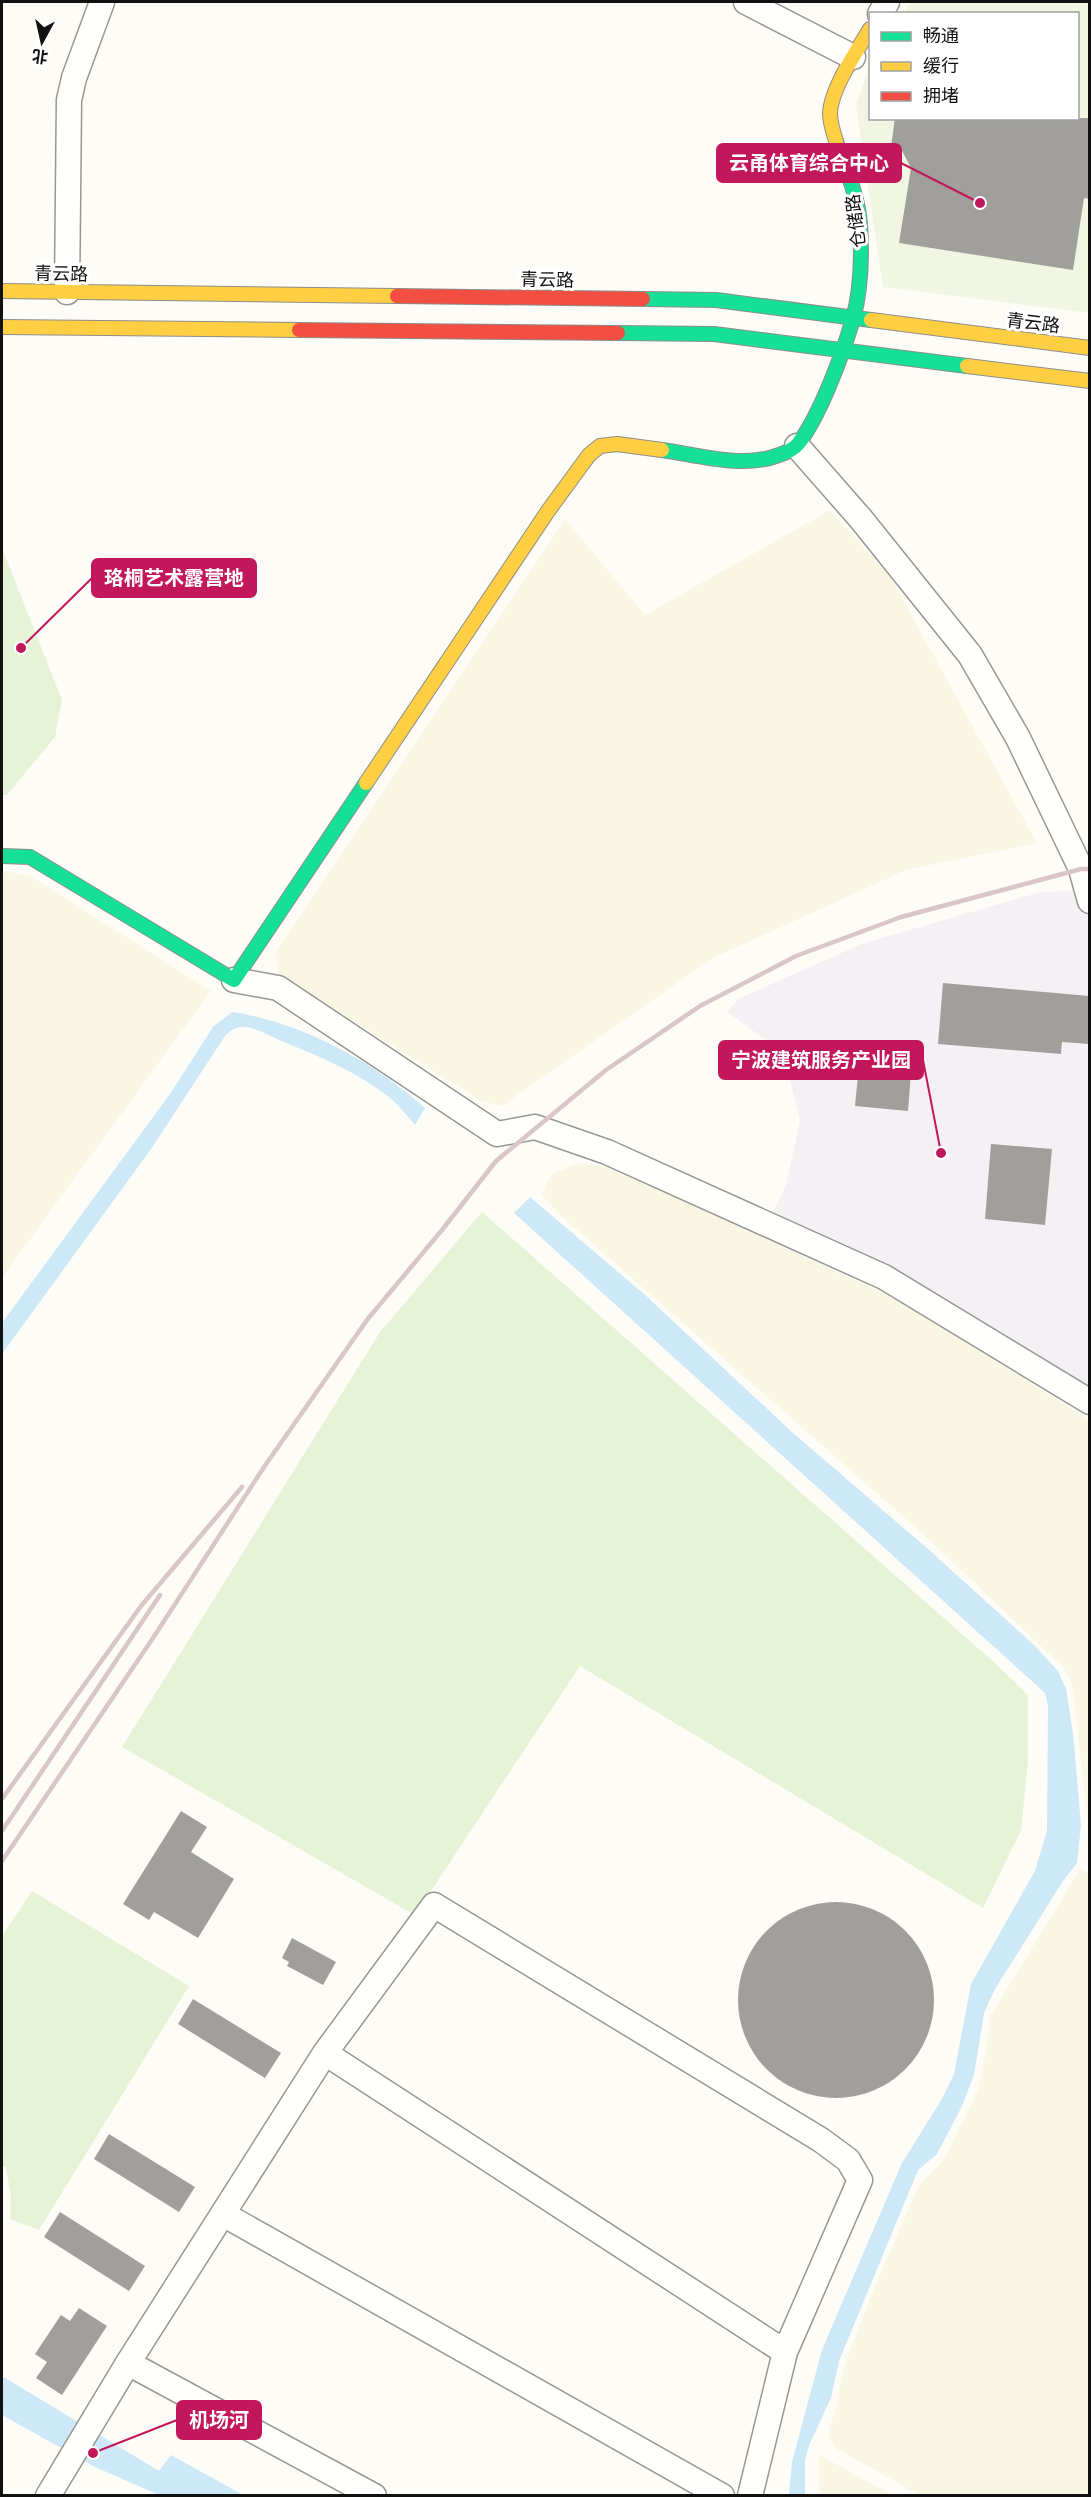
<svg xmlns="http://www.w3.org/2000/svg" width="1091" height="2497" font-family="Bitter,'Noto Sans SC',serif">
<rect width="100%" height="100%" fill="#fdfcf7"/>
<path fill="#f5f0f3" d="M 1089,890 L 1089,1394 L 771,1216 L 786,1186 L 800,1120 L 783,1052 L 727,1012 L 738,999 L 864,943 L 1041,892 Z"/>
<path fill="#f9f7e4" d="M 830,510 L 890,576 L 1037,843 L 906,870 L 713,958 L 502,1106 L 481,1101 L 278,974 L 276,951 L 565,519 L 645,615 Z
M 2,870 L 32,877 L 211,991 L 2,1278 Z
M 578,1163 L 611,1167 L 906,1304 L 1089,1420 L 1089,1830 L 1072,1685 L 1064,1668 L 923,1534 L 559,1214 L 541,1194 L 552,1174 Z
M 1080,1869 L 1090,1874 L 1089,2495 L 920,2495 L 835,2448 L 828,2436 L 837,2403 L 844,2367 L 873,2291 L 919,2185 L 944,2159 L 978,2090 L 987,2046 L 991,2015 Z
M 818,2454 L 892,2495 L 820,2495 Z"/>
<path fill="#e7f3d7" d="M 2,548 L 62,700 L 55,737 L 7,795 L 2,795 Z
M 482,1212 L 996,1664 L 1028,1695 L 1028,1762 L 1021,1830 L 983,1908 L 580,1666 L 415,1915 L 122,1747 L 380,1332 Z
M 32,1891 L 189,1986 L 39,2230 L 10,2219 L 11,2197 L 6,2167 L 2,2167 L 2,1936 Z"/>
<path fill="#f0f6e1" d="M 911,2 L 1089,2 L 1089,313 L 883,287 L 856,106 L 870,63 L 870,118 L 1078,118 L 1078,14 L 903,13 Z"/>
<path fill="#cde8f7" d="M 232,1012 C 303,1023 372,1061 425,1108 L 415,1125 C 407,1116 400,1106 390,1098 C 359,1073 321,1057 284,1042 C 272,1037 259,1029 246,1027 C 237,1026 231,1030 225,1036 L 151,1149 L 2,1354 L 2,1323 L 170,1094 L 213,1027 Z
M 530,1197 L 645,1295 L 793,1433 L 928,1549 L 1035,1646 L 1058,1671 L 1066,1689 L 1073,1733 L 1081,1825 L 1077,1863 L 1063,1881 L 995,1989 L 984,2013 L 974,2075 L 962,2106 L 937,2154 L 918,2170 L 839,2361 L 831,2398 L 809,2445 L 805,2460 L 805,2495 L 789,2495 L 792,2462 L 822,2350 L 902,2163 L 942,2099 L 954,2074 L 971,1984 L 1035,1871 L 1047,1831 L 1048,1706 L 1045,1693 L 514,1213 Z
M 2,2376 L 159,2471 L 171,2455 L 243,2495 L 159,2495 L 95,2467 L 2,2415 Z"/>
<path fill="#a19f9c" d="M 895,118 L 1089,118 L 1089,199 L 1084,198 L 1073,270 L 899,243 L 911,168 L 901,149 L 891,147 Z
M 943,983 L 1089,996 L 1089,1044 L 1062,1042 L 1061,1054 L 938,1044 Z
M 860,1055 L 912,1060 L 908,1111 L 855,1106 Z
M 991,1144 L 1052,1149 L 1045,1225 L 985,1219 Z
M 181,1811 L 207,1827 L 191,1852 L 234,1879 L 198,1938 L 154,1912 L 149,1920 L 123,1904 Z
M738 2000a98 98 0 1 1 196 0a98 98 0 1 1-196 0Z
M 292,1938 L 336,1962 L 323,1985 L 287,1966 L 289,1962 L 282,1958 Z
M 193,1999 L 281,2053 L 265,2078 L 178,2024 Z
M 109,2134 L 195,2187 L 179,2212 L 94,2159 Z
M 60,2212 L 145,2266 L 129,2291 L 44,2237 Z
M 79,2308 L 107,2326 L 62,2395 L 36,2378 L 47,2362 L 35,2354 L 61,2315 L 70,2321 Z"/>
<g fill="none" stroke-linecap="round" stroke-linejoin="round">
<g stroke="#979795" stroke-width="27">
<path id="street" d="M 746,2 L 853,57
M 880,14 L 887,2
M 67,292 L 69,100 L 74,78 L 102,2
M 797,446 L 861,519 L 970,655 L 1018,738 L 1081,869 L 1090,901
M 234,980 L 278,988 L 497,1134 L 535,1127 L 607,1152 L 884,1277 L 1090,1402
M 325,2053 L 785,2352 L 750,2496
M 223,2214 L 722,2496
M 128,2363 L 374,2496
M 48,2496 L 128,2363 L 325,2053 L 434,1905 L 821,2140 L 848,2160 L 860,2180 L 785,2352"/>
</g>
<g stroke="#8e8d8b" stroke-width="16">
<path id="fast" d="M 643,299 L 716,300 L 871,320
M 618,333 L 714,334 L 967,366
M 662,450 C 698,455 743,469 779,455 C 785,453 794,449 798,444 C 820,416 843,353 853,319 C 861,290 862,254 860,224 C 858,195 845,167 836,141
M 2,856 L 30,857 L 234,980 L 366,783"/>
</g>
<g stroke="#8e8d8b" stroke-width="16">
<path id="slow" d="M 836,141 C 833,132 830,122 830,113 C 831,88 857,51 870,29
M 2,291 L 397,296
M 871,320 L 1090,348
M 2,327 L 299,330
M 967,366 L 1090,381
M 366,783 L 548,511 L 589,455 L 600,446 L 617,444 L 662,450"/>
</g>
<g stroke="#8e8d8b" stroke-width="16">
<path id="jam" d="M 397,296 L 643,299
M 299,330 L 618,333"/>
</g>
<use href="#street" stroke="#fffffe" stroke-width="24"/>
<use href="#fast" stroke="#16e098" stroke-width="14"/>
<use href="#slow" stroke="#ffcf43" stroke-width="14"/>
<use href="#jam" stroke="#f24e42" stroke-width="14"/>
<path stroke="#d9c6c7" stroke-width="4.5" d="M 2,1799 L 141,1606 L 242,1487
M 2,1831 L 160,1595
M 2,1861 L 153,1638 L 264,1467 L 367,1320 L 442,1230 L 496,1161 L 606,1070 L 700,1006 L 796,956 L 901,917 L 1081,869 L 1090,869"/>
</g>
<g text-anchor="middle" stroke-width="6" stroke-linejoin="round" paint-order="stroke">
<g font-size="18" fill="#111" stroke="#fff">
<text transform="translate(856 221) rotate(-97)" y="6">仓储路</text>
<text transform="translate(61 274) rotate(1)" y="6">青云路</text>
<text transform="translate(547 280) rotate(1)" y="6">青云路</text>
<text transform="translate(1033 323) rotate(7)" y="6">青云路</text>
</g>
</g>
<path fill="none" stroke="#c2185b" stroke-width="2" d="M980 203L901 163M21 648L92 578M941 1153L923 1060M93 2453L177 2420"/>
<g fill="#c2185b" stroke="#fff" stroke-width="2">
<circle cx="980" cy="203" r="6"/>
<circle cx="21" cy="648" r="6"/>
<circle cx="941" cy="1153" r="6"/>
<circle cx="93" cy="2453" r="6"/>
</g>
<g fill="#c2185b" stroke="#c2185b" stroke-width="2">
<rect x="717" y="144" width="184" height="38" rx="6"/>
<rect x="92" y="559" width="164" height="38" rx="6"/>
<rect x="719" y="1041" width="204" height="38" rx="6"/>
<rect x="177" y="2401" width="84" height="38" rx="6"/>
</g>
<g font-size="20" text-anchor="middle" font-weight="bold" fill="#fff">
<text x="809" y="170">云甬体育综合中心</text>
<text x="174" y="585">珞桐艺术露营地</text>
<text x="821" y="1067">宁波建筑服务产业园</text>
<text x="219" y="2427">机场河</text>
</g>
<rect width="1091" height="2497" fill="none" stroke="#111111" stroke-width="6"/>
<rect x="869" y="12" width="210" height="108" fill="#ffffff" stroke="#a0a0a0" stroke-width="1.5"/>
<rect x="881" y="32" width="30" height="9" fill="#16e098" stroke="#a0a0a0" stroke-width="1.5"/>
<text x="923" y="42" font-size="18" fill="#111111">畅通</text>
<rect x="881" y="62" width="30" height="9" fill="#ffcf43" stroke="#a0a0a0" stroke-width="1.5"/>
<text x="923" y="72" font-size="18" fill="#111111">缓行</text>
<rect x="881" y="92" width="30" height="9" fill="#f24e42" stroke="#a0a0a0" stroke-width="1.5"/>
<text x="923" y="102" font-size="18" fill="#111111">拥堵</text>
<g transform="translate(42 42) rotate(188)" stroke="#ffffff" stroke-width="4.5" paint-order="stroke">
<path d="M0-4.5L10 22L0 15L-10 22Z" fill="#111111"/>
<text y="-9" font-size="16" font-weight="bold" text-anchor="middle" fill="#111111">北</text>
</g>
</svg>
